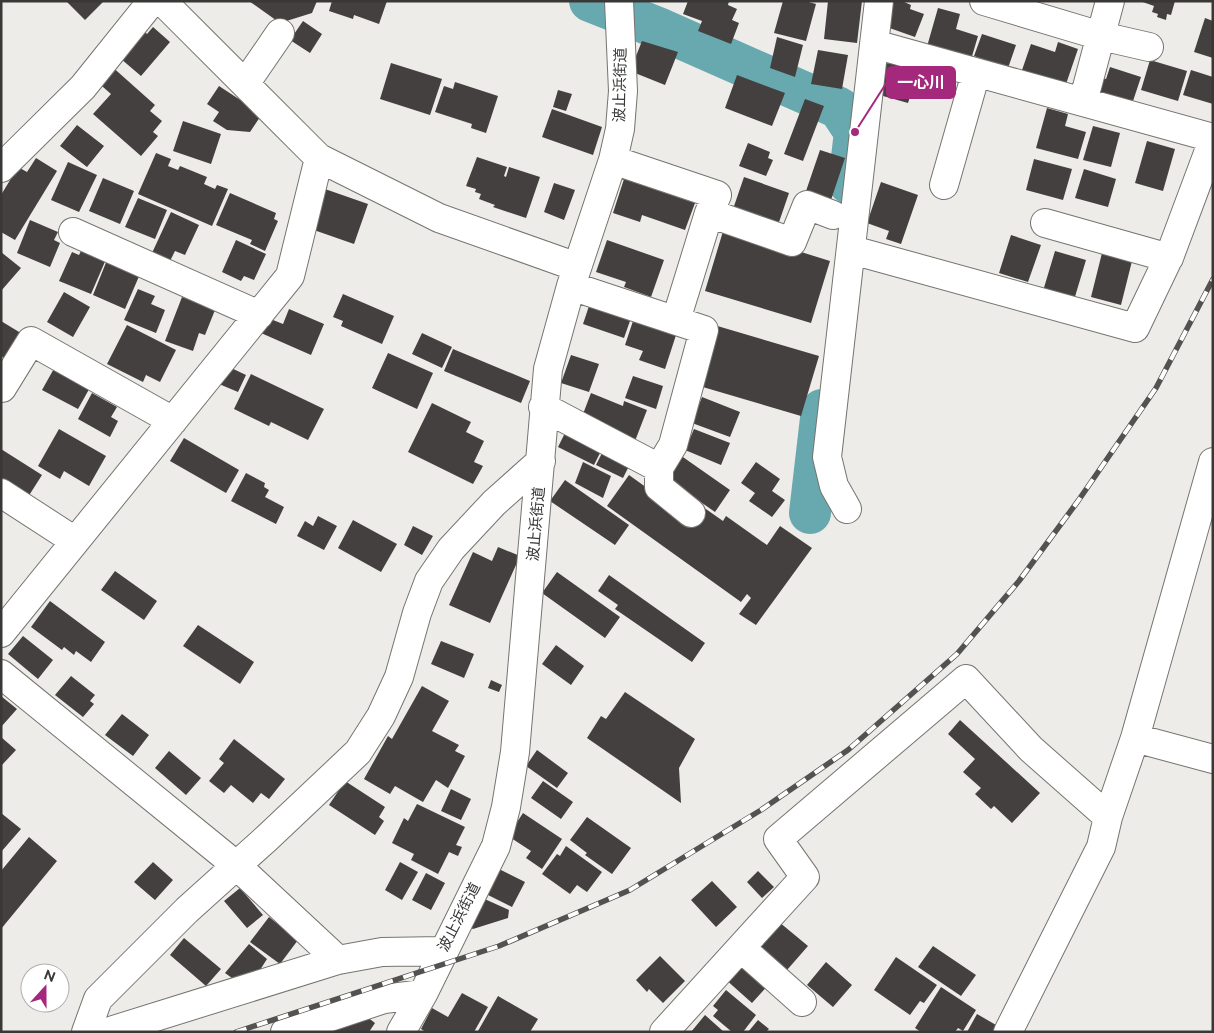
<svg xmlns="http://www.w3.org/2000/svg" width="1214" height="1033" font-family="Raleway,'Noto Sans JP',sans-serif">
<rect width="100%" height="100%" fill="#eeece8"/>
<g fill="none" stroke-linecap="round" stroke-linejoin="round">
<path stroke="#68a9b0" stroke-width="42" d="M 590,1 L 658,28 L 839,108 L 855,132 L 849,183
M 810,513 L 822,410"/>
</g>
<path fill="#44403f" d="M 66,1 L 104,1 L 85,20 Z
M 249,1 L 317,1 L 312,13 L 280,23 Z
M 332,1 L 387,1 L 379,24 L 354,15 L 353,19 L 329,11 Z
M 688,1 L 729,1 L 728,5 L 737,9 L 732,20 L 739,23 L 731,44 L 698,31 L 702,21 L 683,14 Z
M 783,1 L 805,1 L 816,4 L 806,41 L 774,33 Z
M 828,1 L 862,1 L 857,43 L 824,39 Z
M 890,1 L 902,1 L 911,5 L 910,9 L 924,14 L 915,37 L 881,25 Z
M 1140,1 L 1175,1 L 1171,15 L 1167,14 L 1166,20 L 1157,17 L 1158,14 L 1152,12 L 1154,6 Z
M 938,8 L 960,14 L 956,29 L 978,36 L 970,63 L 926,50 Z
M 1205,18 L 1213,21 L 1213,58 L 1194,52 Z
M 303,21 L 322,34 L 310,53 L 290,40 Z
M 138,25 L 147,34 L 153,27 L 170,42 L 141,76 L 114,53 Z
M 982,34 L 1016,45 L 1007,71 L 989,66 L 991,62 L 974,56 Z
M 777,37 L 803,45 L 795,77 L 770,68 Z
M 642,41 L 678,52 L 665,85 L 630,71 Z
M 1058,42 L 1078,49 L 1065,87 L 1021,73 L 1031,44 L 1055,52 Z
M 818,50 L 848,55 L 842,89 L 811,84 Z
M 887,56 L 920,65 L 908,103 L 876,94 Z
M 1150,60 L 1187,71 L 1178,101 L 1141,90 Z
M 391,63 L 442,79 L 430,115 L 380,99 Z
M 109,64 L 155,105 L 150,111 L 162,121 L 153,132 L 158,136 L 141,156 L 93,114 L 111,94 L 95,80 Z
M 1110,67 L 1141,77 L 1132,104 L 1096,93 L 1100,77 L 1106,79 Z
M 1191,70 L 1213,77 L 1213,104 L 1183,95 Z
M 737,75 L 785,93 L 772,126 L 725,108 Z
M 455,82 L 498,96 L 486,133 L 471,128 L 472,124 L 435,112 L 444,86 L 453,89 Z
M 219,86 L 254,109 L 252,112 L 260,117 L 250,132 L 227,130 L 213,121 L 219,112 L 207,104 Z
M 558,90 L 572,94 L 566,111 L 553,107 Z
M 805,99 L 824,106 L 803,161 L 784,154 Z
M 1047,108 L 1068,114 L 1065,126 L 1086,132 L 1078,159 L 1036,148 Z
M 552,109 L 602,127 L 593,155 L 542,137 Z
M 183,121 L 221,134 L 211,164 L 173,151 Z
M 77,125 L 104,146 L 87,167 L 60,146 Z
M 1093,126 L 1120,133 L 1111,167 L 1083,160 Z
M 1147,141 L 1175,149 L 1163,191 L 1135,183 Z
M 748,143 L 770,152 L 768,158 L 773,160 L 766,176 L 739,166 Z
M 820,150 L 845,158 L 830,203 L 805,194 Z
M 156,153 L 171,159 L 168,166 L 178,170 L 180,166 L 207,177 L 204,184 L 215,189 L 217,185 L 228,189 L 212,226 L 138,194 Z
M 477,157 L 507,167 L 504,176 L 506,177 L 509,167 L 540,177 L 526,218 L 493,207 L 495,205 L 479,199 L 481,194 L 475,192 L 476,189 L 466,186 Z
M 36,158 L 57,171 L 15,240 L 1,232 L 1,195 L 18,167 L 27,172 Z
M 1034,159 L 1072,169 L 1063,200 L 1026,190 Z
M 68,162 L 97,175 L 79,212 L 51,200 Z
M 1084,169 L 1116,179 L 1108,207 L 1075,198 Z
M 744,177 L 789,193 L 778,225 L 733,209 Z
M 103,178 L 134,191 L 120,224 L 89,211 Z
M 624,179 L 695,203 L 685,230 L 642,215 L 640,222 L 613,213 Z
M 881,182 L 918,195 L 901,244 L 886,239 L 889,231 L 867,223 Z
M 554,183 L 575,190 L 564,220 L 544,212 Z
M 325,189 L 368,204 L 354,244 L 311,229 Z
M 230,193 L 276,213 L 274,219 L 278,221 L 265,251 L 250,244 L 252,240 L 216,225 Z
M 138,198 L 167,210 L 155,239 L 125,227 Z
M 171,212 L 199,225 L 185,255 L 175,251 L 170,261 L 152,253 Z
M 30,220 L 58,232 L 54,240 L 60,243 L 50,267 L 17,253 Z
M 724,228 L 830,261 L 811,323 L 705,291 Z
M 1011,235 L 1041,245 L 1028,282 L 999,273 Z
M 236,240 L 266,254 L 254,280 L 244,276 L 241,281 L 222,272 Z
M 607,240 L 664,260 L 651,297 L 624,287 L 626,282 L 596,272 Z
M 83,247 L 107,257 L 91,294 L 59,281 L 72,252 L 79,255 Z
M 1055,251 L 1086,260 L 1074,300 L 1043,291 Z
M 1,252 L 21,268 L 1,291 Z
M 1102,253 L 1132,261 L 1121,305 L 1091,297 Z
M 107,260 L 140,274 L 125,309 L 93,295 Z
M 138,289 L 155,296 L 151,304 L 165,310 L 156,333 L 124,320 Z
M 64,292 L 90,307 L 73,337 L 47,322 Z
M 343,294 L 394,316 L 382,344 L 341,326 L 343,321 L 333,317 Z
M 182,297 L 215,310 L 205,335 L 199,333 L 193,351 L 165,341 Z
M 590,303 L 631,318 L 624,338 L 583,324 Z
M 289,309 L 324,324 L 311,355 L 261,333 L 268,318 L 283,324 Z
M 634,318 L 677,332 L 665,369 L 639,360 L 643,351 L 625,345 Z
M 1,321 L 29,338 L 14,363 L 1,356 Z
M 127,325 L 176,350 L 160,382 L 146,375 L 143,382 L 107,364 Z
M 714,325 L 819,356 L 801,416 L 696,385 Z
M 422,333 L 452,347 L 442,368 L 412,354 Z
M 453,349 L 530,381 L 521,403 L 444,371 Z
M 388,353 L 433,373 L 417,409 L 372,388 Z
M 571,355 L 599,364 L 589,392 L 561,383 Z
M 56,365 L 92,384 L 78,409 L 42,390 Z
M 227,366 L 246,375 L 238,392 L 219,384 Z
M 251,374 L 324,409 L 308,440 L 271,422 L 269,426 L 234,409 Z
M 633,376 L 663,386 L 656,409 L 625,398 Z
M 92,393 L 117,407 L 111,417 L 118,421 L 110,437 L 78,419 Z
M 591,393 L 623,406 L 624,401 L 647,410 L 635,441 L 583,414 Z
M 702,397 L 740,412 L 730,437 L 692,423 Z
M 432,403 L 471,422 L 466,432 L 484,441 L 474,462 L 483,466 L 473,484 L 408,452 Z
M 569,425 L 605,443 L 594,465 L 558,447 Z
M 59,429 L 106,456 L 89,486 L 64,471 L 60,479 L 38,466 Z
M 694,429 L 730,443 L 721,465 L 685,450 Z
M 184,438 L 239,470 L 226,493 L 170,461 Z
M 606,445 L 633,458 L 623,478 L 596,465 Z
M 1,449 L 42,475 L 28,497 L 1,480 Z
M 680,455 L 730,490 L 715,512 L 665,477 Z
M 583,462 L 611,476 L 603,498 L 575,483 Z
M 756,462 L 780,479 L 772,491 L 785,500 L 772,517 L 749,501 L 755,493 L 741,483 Z
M 246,473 L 265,483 L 264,487 L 269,490 L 265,497 L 284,507 L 276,524 L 231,501 Z
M 629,475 L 693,521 L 703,507 L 723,521 L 726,516 L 767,545 L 780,526 L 812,548 L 756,625 L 739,614 L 751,598 L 747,594 L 741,602 L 607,506 Z
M 565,480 L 629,525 L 615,545 L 550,501 Z
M 318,516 L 337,526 L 324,550 L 297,536 L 305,521 L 313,526 Z
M 353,520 L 397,544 L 381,572 L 338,548 Z
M 413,526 L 433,536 L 422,555 L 404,545 Z
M 498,547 L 520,556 L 490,623 L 449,605 L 473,552 L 492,561 Z
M 115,571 L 157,601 L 144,620 L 101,590 Z
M 557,572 L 620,617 L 605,638 L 542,593 Z
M 609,575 L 705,643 L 692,662 L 615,609 L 618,605 L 598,591 Z
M 50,601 L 105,642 L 91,662 L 76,651 L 74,655 L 64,647 L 62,650 L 31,627 Z
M 198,625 L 254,662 L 240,684 L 183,646 Z
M 23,636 L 53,660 L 38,679 L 8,654 Z
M 441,641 L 474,654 L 464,678 L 431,664 Z
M 556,645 L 584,666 L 571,685 L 542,664 Z
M 71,676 L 95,695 L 90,701 L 94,704 L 83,717 L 55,695 Z
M 491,680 L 502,685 L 499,692 L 488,688 Z
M 422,686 L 449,701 L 432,731 L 459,745 L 455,751 L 465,756 L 448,788 L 436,780 L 423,802 L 395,786 L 390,794 L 364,779 L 388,736 L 392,739 Z
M 625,692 L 695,739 L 679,768 L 681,803 L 587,738 L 601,716 L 606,719 Z
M 1,696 L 17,709 L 1,727 Z
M 122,714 L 149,735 L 133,756 L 105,735 Z
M 960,720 L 1040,793 L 1012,823 L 994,806 L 991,809 L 975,794 L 981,788 L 963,772 L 975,759 L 948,734 Z
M 1,737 L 16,750 L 1,766 Z
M 234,739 L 285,779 L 269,799 L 261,793 L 253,803 L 231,785 L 224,793 L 209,781 L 224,763 L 219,759 Z
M 537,750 L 568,773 L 557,788 L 526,766 Z
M 169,751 L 201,778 L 186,795 L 155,768 Z
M 345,781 L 385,807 L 379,817 L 384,821 L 375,835 L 329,805 Z
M 543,781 L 573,802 L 561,819 L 531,798 Z
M 451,789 L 471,799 L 461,820 L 441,811 Z
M 417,804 L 465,827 L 456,845 L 462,847 L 458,856 L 449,852 L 438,874 L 411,860 L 414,854 L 392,843 L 404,818 L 408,821 Z
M 1,813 L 21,829 L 1,852 Z
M 523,813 L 562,839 L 542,869 L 526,858 L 531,851 L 508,836 Z
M 587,817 L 631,848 L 612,874 L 585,855 L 587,853 L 570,840 Z
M 29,837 L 57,861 L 1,929 L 1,871 Z
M 566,846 L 602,872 L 587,892 L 577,885 L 570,894 L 542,874 L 557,854 L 560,856 Z
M 153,862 L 173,880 L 155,900 L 134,882 Z
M 400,862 L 418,872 L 402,900 L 385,890 Z
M 495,867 L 525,882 L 512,907 L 482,892 Z
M 758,871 L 774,887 L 762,898 L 747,882 Z
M 426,873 L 445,883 L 431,910 L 412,900 Z
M 712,881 L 737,907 L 716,927 L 691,900 Z
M 240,888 L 263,915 L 247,928 L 224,901 Z
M 478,896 L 509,910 L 508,918 L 473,929 L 465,925 Z
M 269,917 L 298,940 L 280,964 L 250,942 Z
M 773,917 L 808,946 L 787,970 L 755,943 Z
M 184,938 L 221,969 L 206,986 L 170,955 Z
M 249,944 L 267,959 L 260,970 L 232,978 L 225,973 Z
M 933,946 L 976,975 L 961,996 L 918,967 Z
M 660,956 L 685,981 L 663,1003 L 649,989 L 647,992 L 636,980 Z
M 896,957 L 937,985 L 924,1003 L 920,1001 L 910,1015 L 874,990 Z
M 742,958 L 770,983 L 752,1003 L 724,978 Z
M 826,962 L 852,985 L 833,1007 L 807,985 Z
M 941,987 L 976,1010 L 963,1031 L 958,1028 L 955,1032 L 921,1032 L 915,1028 Z
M 726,990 L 756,1015 L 743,1032 L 732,1032 L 713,1016 L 718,1010 L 713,1006 Z
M 462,993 L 488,1007 L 474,1032 L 426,1032 L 421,1029 L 432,1008 L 448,1017 Z
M 498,996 L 538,1019 L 530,1032 L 478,1031 Z
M 358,1010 L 375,1023 L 369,1032 L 319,1032 Z
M 977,1014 L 996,1025 L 992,1032 L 967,1032 Z
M 705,1015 L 724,1032 L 691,1032 Z
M 758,1020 L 769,1029 L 766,1032 L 748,1032 Z"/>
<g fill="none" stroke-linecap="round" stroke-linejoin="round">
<g stroke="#757470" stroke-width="30">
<path id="minor" d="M 162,1 L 319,158 L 439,218 L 577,267
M 984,1 L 1101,36 L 1149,47
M 874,44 L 1213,138
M 245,84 L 280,33
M 1083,102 L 1110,1
M 613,160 L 717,195 L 709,213
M 1,168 L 83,87 L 152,1
M 944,185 L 976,73
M 1045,223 L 1169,258
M 73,232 L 259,315
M 852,250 L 1135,328 L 1170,255 L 1213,140
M 571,286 L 704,330 L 673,445 L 659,468
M 676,320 L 709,213 L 792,242 L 807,205 L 833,215
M 2,388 L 31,341 L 173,421
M 543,407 L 659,468 L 659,487 L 691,513
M 1,493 L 75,541
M 847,509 L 834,486 L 827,457 L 879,1
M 1,633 L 290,276 L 319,158
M 1,674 L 237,866 L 338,960
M 1135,738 L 1213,759
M 741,948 L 802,1002
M 86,1032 L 98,999 L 187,910 L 267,838 L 358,752 L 381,716 L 399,677 L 417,613 L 429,581 L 451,549 L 494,503 L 541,461
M 107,1032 L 338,960 L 382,952 L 442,951
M 285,1032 L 384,999 L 423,994
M 401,1032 L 423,994 L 496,846 L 506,807 L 515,752 L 548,369 L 571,286 L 613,160 L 620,129 L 623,91 L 619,1
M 664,1032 L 805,877 L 778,839 L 966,679 L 1031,749 L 1108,817
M 1008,1032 L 1101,847 L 1108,817 L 1135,738 L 1213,462"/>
</g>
<use href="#minor" stroke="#fff" stroke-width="28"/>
<g stroke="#545251" stroke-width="5.5">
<path id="rail" d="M 236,1032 L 499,946 L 630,890 L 761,810 L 848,750 L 957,654 L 1019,581 L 1078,501 L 1156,388 L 1213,279"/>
</g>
<use href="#rail" stroke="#fff" stroke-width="4" stroke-dasharray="11" stroke-linecap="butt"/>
</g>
<g text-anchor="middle" stroke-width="5" stroke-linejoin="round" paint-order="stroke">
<g font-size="15" fill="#393837" stroke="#fff">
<text transform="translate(620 85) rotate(-89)" y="5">波止浜街道</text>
<text transform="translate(536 524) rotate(-85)" y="5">波止浜街道</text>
<text transform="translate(459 917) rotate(-63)" y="5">波止浜街道</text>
</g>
</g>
<path fill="none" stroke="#a4287b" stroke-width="2" d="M855 132L887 82"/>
<circle fill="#a4287b" stroke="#fff" stroke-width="2" cx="855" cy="132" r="5"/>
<rect fill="#a4287b" stroke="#a4287b" stroke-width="2" x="887" y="67" width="68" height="31" rx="5"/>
<g font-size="16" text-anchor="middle" font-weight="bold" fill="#fff">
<text x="921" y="88">一心川</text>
</g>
<rect width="1214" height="1033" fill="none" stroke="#393837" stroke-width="5"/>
<g transform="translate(45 988) rotate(21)"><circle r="24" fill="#ffffff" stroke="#b0afaf"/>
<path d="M0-4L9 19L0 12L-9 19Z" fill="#a4287b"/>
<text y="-8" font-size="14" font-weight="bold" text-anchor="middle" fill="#393837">N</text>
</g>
</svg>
